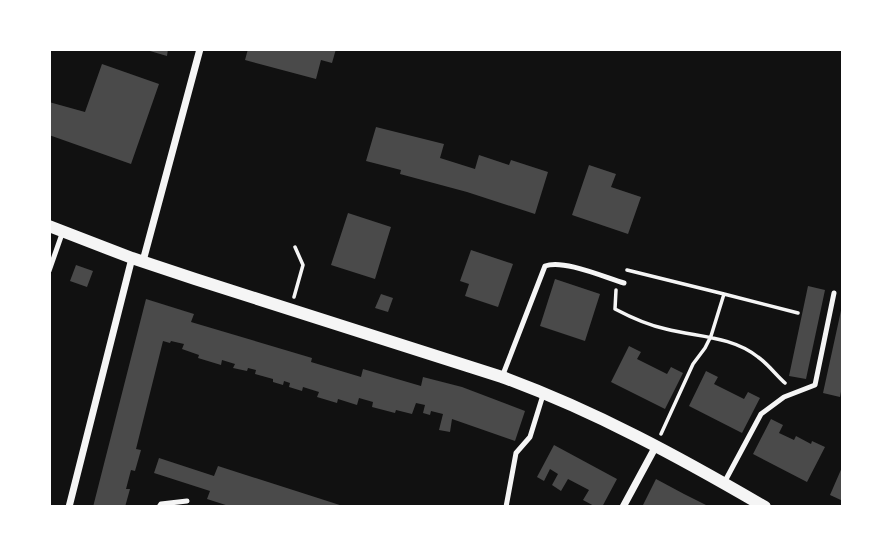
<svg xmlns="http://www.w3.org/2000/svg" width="892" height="556" font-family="'Alegreya Sans',sans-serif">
<rect width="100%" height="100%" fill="#111"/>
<path fill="#4a4a4a" d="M 143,49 L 168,49 L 167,56 Z
M 248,49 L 336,49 L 332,63 L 321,60 L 316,79 L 245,60 Z
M 102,64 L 159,84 L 131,164 L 49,135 L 49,102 L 85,112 Z
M 376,127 L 444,144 L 440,158 L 475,169 L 479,155 L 509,165 L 511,160 L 548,172 L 535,214 L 467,192 L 400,174 L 401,170 L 366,161 Z
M 589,165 L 616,174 L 611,187 L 641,197 L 628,234 L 572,215 Z
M 348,213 L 391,227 L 375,279 L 331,265 Z
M 471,250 L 513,264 L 498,307 L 465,296 L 469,284 L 460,281 Z
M 76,265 L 93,271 L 87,287 L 70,281 Z
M 555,279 L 600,294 L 585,341 L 540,326 Z
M 808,286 L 825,290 L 806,379 L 789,376 Z
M 381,294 L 393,298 L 388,312 L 375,308 Z
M 146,299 L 194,314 L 191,322 L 312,358 L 311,362 L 361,377 L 363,369 L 421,386 L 423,377 L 462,387 L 525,411 L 515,441 L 452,419 L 450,432 L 439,430 L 443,414 L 431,411 L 430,415 L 423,413 L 425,405 L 416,403 L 412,414 L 396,410 L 395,413 L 372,407 L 373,402 L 359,398 L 357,405 L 338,399 L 337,403 L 317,397 L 319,392 L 303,387 L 302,391 L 289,387 L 290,383 L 284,381 L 283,385 L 273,382 L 273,379 L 255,374 L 256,370 L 248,368 L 247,371 L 233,368 L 235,364 L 222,360 L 221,365 L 198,358 L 199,355 L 182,349 L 184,344 L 171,341 L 170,343 L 163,341 L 136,449 L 141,450 L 135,471 L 131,470 L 126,489 L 130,489 L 125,507 L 93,507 Z
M 842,306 L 843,381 L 840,397 L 823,393 Z
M 629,346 L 641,352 L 637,359 L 667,374 L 671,367 L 683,373 L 665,409 L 611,382 Z
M 706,371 L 718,377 L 714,384 L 744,399 L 748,392 L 760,398 L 742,433 L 689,406 Z
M 771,419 L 783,425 L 779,433 L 794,440 L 796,436 L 811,444 L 812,441 L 825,447 L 807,482 L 753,454 Z
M 554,445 L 617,479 L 602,507 L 596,507 L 583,500 L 589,490 L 568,479 L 561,491 L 552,485 L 558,474 L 550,469 L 544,481 L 537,477 Z
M 159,458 L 214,476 L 218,466 L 346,507 L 232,507 L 207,499 L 210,491 L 154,473 Z
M 843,465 L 843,501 L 830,495 Z
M 656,479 L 684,494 L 710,507 L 642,507 Z"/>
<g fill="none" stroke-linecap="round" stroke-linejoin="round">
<path stroke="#f5f5f5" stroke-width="3.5" d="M 627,270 L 724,294 L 711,336 L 705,348 L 693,364 L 661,434
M 616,290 L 615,309 C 632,318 647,325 666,329 C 697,337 732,336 758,357 C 768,364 776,375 785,383
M 724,294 L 798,313
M 294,297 L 303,265 L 295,247"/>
<path stroke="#f5f5f5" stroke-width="5" d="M 49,271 L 63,231
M 502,377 L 545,266 C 563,259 604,277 624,283
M 724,483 L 761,414 L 784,397 L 815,385 L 834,293
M 159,507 L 161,504 L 187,501
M 506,507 L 516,453 L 530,437 L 543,395"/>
<path stroke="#f5f5f5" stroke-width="7" d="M 143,261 L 200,49
M 69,507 L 132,258
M 623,507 L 656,446"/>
<path stroke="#f5f5f5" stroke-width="12" d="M 49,226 L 132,258 L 195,279 L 502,377 C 595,411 681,458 765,507"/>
</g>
<rect width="892" height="556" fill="none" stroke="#ffffff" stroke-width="102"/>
</svg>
